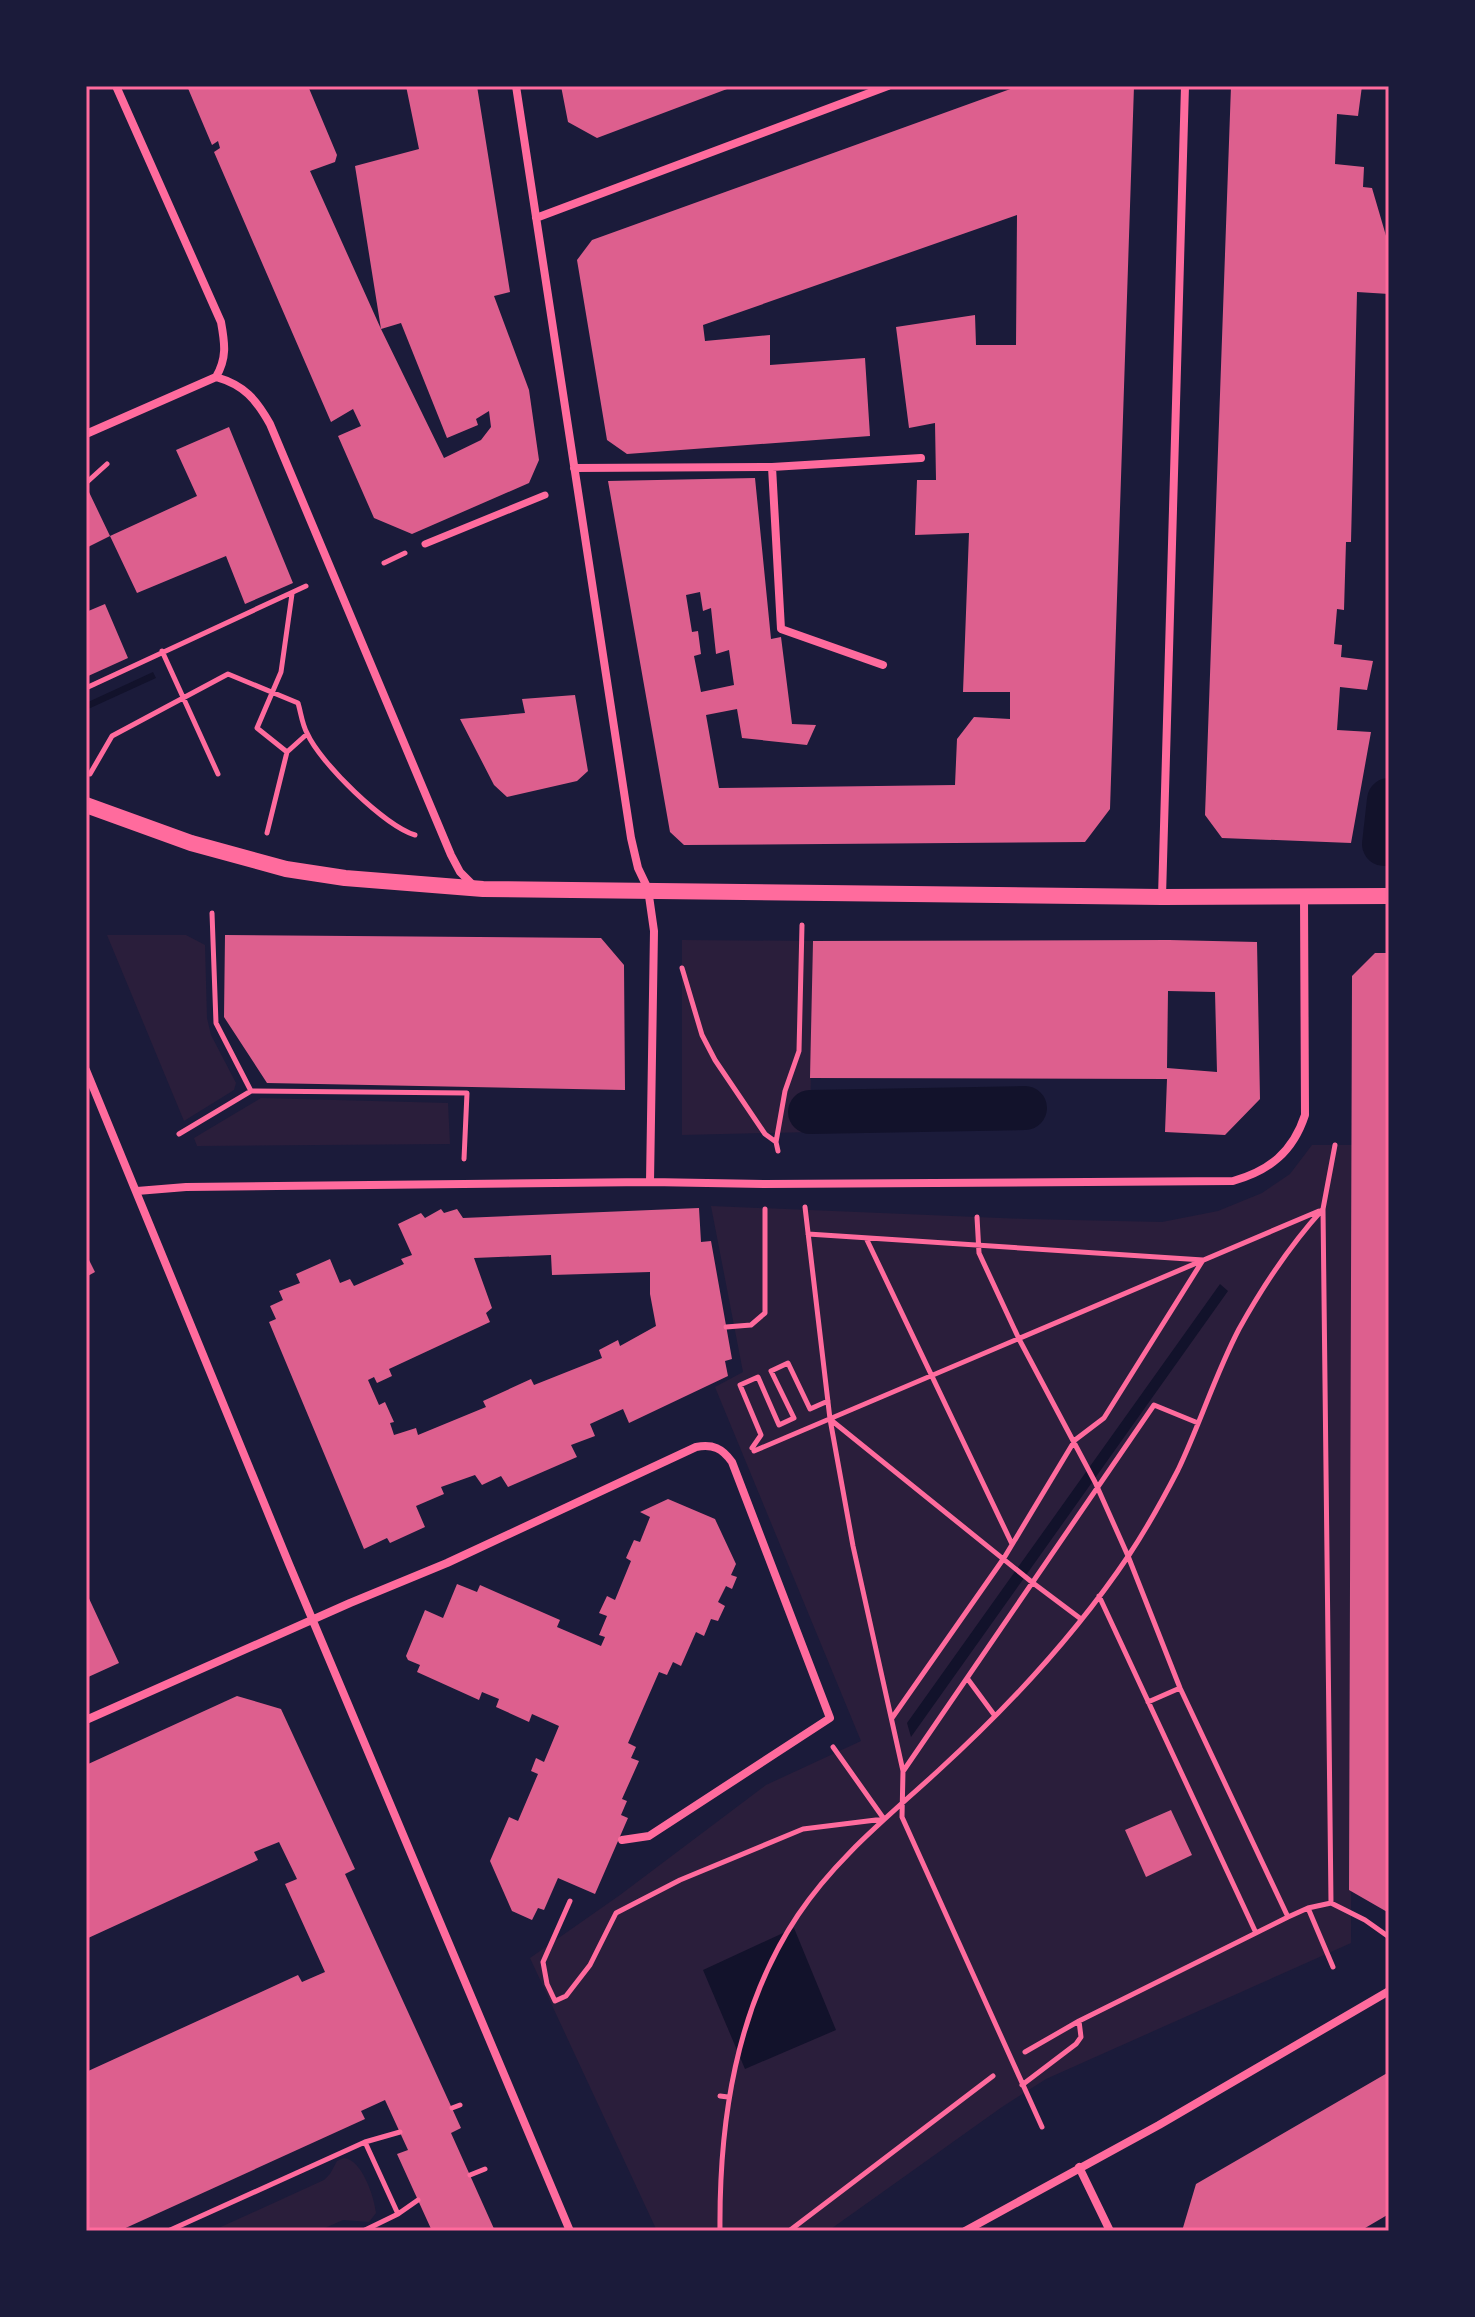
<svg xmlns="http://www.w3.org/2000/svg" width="1475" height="2317" font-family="Manrope,sans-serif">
<rect width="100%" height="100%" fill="#1b1b3a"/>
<path fill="#2a1e3b" d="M 107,935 L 186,935 L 205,945 L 207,1018 L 211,1035 L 236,1083 L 234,1090 L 184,1121 Z
M 682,940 L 813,941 L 810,1132 L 682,1135 Z
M 261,1098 L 448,1103 L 450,1144 L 197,1146 L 194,1138 Z
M 1312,1145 L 1353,1145 L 1351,1943 L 1046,2079 L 1002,2107 L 828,2231 L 657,2231 L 530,1958 L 620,1895 L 766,1785 L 861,1741 L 715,1387 L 743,1372 L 711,1206 L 1027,1219 L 1162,1222 L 1218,1211 L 1262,1193 L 1290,1174 Z
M 344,2158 C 362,2160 374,2196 376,2213 L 369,2222 L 343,2220 L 318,2231 L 212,2231 L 324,2180 L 330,2174 L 337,2161 Z"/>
<path fill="#12122b" d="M 153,672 L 156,678 L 86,710 L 86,703 Z
M 1220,1284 L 1228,1291 L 911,1737 L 907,1723 Z
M 794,1928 L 836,2030 L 745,2069 L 703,1970 Z"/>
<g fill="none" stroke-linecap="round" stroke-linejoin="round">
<path stroke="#12122b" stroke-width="44" d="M 1384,844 L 1389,800
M 810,1112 L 1025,1108"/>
</g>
<path fill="#dd5f8e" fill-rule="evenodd" d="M 187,86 L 308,86 L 337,155 L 335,162 L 310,171 L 381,329 L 355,166 L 419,149 L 406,86 L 477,86 L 510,292 L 494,296 L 529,390 L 539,460 L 529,483 L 412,534 L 374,518 L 338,436 L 361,426 L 353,409 L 331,422 L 214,152 L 220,148 L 218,141 L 212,145 ZM 401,323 L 447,438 L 478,425 L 476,419 L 489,411 L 491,427 L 481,440 L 444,458 L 381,329 Z
M 561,86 L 735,86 L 597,138 L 568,122 Z
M 1019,86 L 1134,86 L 1110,809 L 1085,842 L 684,845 L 670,832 L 608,481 L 755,478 L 771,639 L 781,637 L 792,724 L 816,725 L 807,745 L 742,738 L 737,709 L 706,715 L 719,788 L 955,785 L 957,739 L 974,717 L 1010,719 L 1010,692 L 963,692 L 969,533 L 915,535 L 917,480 L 936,480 L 935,423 L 909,428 L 896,327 L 975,315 L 976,345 L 1016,345 L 1017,215 L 703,325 L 705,341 L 770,335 L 770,365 L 865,358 L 870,436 L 627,454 L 607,440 L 577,260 L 592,240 ZM 700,592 L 703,611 L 711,608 L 716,654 L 729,650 L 734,685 L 701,692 L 694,656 L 701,654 L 698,631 L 692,632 L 686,595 Z
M 1231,86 L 1362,86 L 1358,116 L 1337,114 L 1335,164 L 1364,167 L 1363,187 L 1372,188 L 1389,246 L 1389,294 L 1357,292 L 1351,542 L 1346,542 L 1344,610 L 1337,609 L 1334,644 L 1342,645 L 1341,657 L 1373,661 L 1367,690 L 1340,687 L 1337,730 L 1371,732 L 1351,843 L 1222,838 L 1205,815 Z
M 229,427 L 293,583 L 245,604 L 226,556 L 137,593 L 110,536 L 197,496 L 176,450 Z
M 88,490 L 110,536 L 86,548 L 86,491 Z
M 105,604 L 128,658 L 86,677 L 86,612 Z
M 575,695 L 588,771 L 577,781 L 507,797 L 494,785 L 460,719 L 525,713 L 522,699 Z
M 225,935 L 601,938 L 624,965 L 625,1090 L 267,1083 L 224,1017 Z
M 1169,940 L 1257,942 L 1260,1099 L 1225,1135 L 1165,1132 L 1167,1079 L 810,1078 L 813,941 ZM 1168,991 L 1215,992 L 1217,1072 L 1167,1068 Z
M 1375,953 L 1389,953 L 1389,1913 L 1349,1890 L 1352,976 Z
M 699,1208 L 701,1242 L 711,1241 L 732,1359 L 725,1361 L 728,1376 L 629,1423 L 623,1409 L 590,1424 L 595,1436 L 571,1445 L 577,1457 L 508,1487 L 501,1476 L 482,1485 L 475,1475 L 441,1487 L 444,1494 L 416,1506 L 425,1527 L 390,1543 L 387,1538 L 364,1549 L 269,1322 L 276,1319 L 270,1306 L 283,1300 L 279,1291 L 300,1283 L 296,1274 L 330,1259 L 340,1283 L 350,1279 L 354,1286 L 404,1264 L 401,1259 L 412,1255 L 398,1224 L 421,1213 L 425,1218 L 441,1209 L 444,1213 L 457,1209 L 463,1218 ZM 551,1255 L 552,1275 L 650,1272 L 650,1294 L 656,1326 L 620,1346 L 618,1340 L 599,1350 L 602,1358 L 534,1385 L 531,1379 L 483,1401 L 486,1407 L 418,1435 L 416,1428 L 394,1435 L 390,1423 L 394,1422 L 385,1402 L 379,1405 L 368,1380 L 374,1377 L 377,1383 L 392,1376 L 389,1369 L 490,1322 L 486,1313 L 492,1308 L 474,1258 Z
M 86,1254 L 95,1272 L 86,1277 Z
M 668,1499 L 715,1519 L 736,1564 L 731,1575 L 737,1577 L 732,1589 L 726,1586 L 718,1602 L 725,1606 L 718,1621 L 711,1619 L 704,1636 L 696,1632 L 681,1666 L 673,1662 L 667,1675 L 659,1672 L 628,1743 L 636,1747 L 631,1758 L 639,1761 L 622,1799 L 627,1801 L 621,1815 L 628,1818 L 595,1894 L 558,1878 L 544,1910 L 538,1908 L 532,1920 L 512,1911 L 490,1861 L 509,1817 L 518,1821 L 538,1774 L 531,1771 L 536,1758 L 544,1762 L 559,1726 L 532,1714 L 529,1722 L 496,1707 L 499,1699 L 482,1692 L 479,1700 L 417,1672 L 420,1665 L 408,1660 L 406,1656 L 425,1610 L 443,1618 L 457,1584 L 477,1592 L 480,1585 L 560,1620 L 557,1627 L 601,1646 L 605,1637 L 599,1635 L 607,1616 L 599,1613 L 607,1596 L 615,1600 L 631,1561 L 626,1558 L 634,1540 L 640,1542 L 650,1517 L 640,1512 Z
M 86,1592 L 119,1663 L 86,1678 Z
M 237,1696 L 281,1709 L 355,1869 L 345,1874 L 461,2128 L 451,2133 L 495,2231 L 432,2231 L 397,2154 L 408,2150 L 385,2100 L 361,2111 L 365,2119 L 119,2231 L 86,2231 L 86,2072 L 298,1975 L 302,1982 L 325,1972 L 285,1884 L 297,1879 L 279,1842 L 254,1852 L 258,1860 L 86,1939 L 86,1765 Z
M 1171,1810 L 1192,1855 L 1146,1877 L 1125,1830 Z
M 1389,2072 L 1389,2214 L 1360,2231 L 1182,2231 L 1196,2184 Z"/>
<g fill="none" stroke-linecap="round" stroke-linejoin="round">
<path stroke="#ff6b9d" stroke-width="5" d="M 86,483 L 107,464
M 384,563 L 405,553
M 162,651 L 218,774
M 86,688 L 306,586
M 287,752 L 257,728 L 281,672 L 292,594
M 90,774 L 112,736 L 228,674 L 298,703 C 301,713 302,724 307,733 C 320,763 385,826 415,835
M 267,833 L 287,752 L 307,734
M 212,913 L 216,1023 L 251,1091
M 682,968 L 702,1035 L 715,1060 L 765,1134 L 776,1142 L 778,1151
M 179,1134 L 251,1091 L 467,1093 L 464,1159
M 776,1142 L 785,1091 L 799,1051 L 802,925
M 1335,1145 L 1323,1209 L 1331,1903 L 1365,1920 L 1389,1937
M 805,1207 L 830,1419 L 853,1546 L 903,1771 L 902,1817 L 1042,2127
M 977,1217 L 979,1253 L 1019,1339 L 1095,1482 L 1128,1556 L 1180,1688 L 1288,1917 L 1308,1908 L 1331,1903
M 808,1234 L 1203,1260 L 1104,1418 L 1075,1440 L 1004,1558 L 892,1718
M 867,1240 L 1012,1544
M 726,1327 L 751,1325 L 765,1313 L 765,1209
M 831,1420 L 1033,1583 L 1081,1619
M 752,1448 L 761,1435 L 740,1385 L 758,1377 L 779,1425 L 794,1418 L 771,1371 L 788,1363 L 810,1409 L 828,1401
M 754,1451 L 1319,1211
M 1099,1596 L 1256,1933
M 967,1678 L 995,1716
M 1148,1702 L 1180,1688
M 904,1770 L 1154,1405 L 1198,1423
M 570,1901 L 543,1962 L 547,1984 L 555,2001 L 566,1996 L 590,1965 L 616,1913 L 680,1880 L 803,1829 L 884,1819 L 833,1747
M 1308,1908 L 1333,1967
M 1025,2052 L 1079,2021 L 1288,1917
M 1022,2085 L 1076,2044 L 1081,2037 L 1079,2021
M 720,2096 L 728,2097
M 452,2108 L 460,2105
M 365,2142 L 400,2132
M 470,2175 L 485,2169
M 398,2214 L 418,2200
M 168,2231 L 365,2142 L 398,2214 L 363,2231
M 720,2231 C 719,2121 736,2008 798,1915 C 836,1858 889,1816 939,1770 C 1009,1706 1076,1634 1129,1555 C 1147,1528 1163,1499 1178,1470 C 1200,1424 1215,1375 1239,1329 C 1263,1286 1290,1245 1323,1209
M 789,2231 L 993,2076"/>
<path stroke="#ff6b9d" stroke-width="7" d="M 425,544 L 545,495"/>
<path stroke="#ff6b9d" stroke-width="8" d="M 116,86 L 221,322 C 225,344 227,358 216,377
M 516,86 L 631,838 L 638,868 L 648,889 L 654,931 L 650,1182
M 536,218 L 888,86
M 216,377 C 244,385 256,399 270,424 L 451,855 L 460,872 L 472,884
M 86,434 L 216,377
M 772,467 L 781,629 L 883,665
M 574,468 L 772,467 L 921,458
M 1162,897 L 1185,86
M 86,1070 L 289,1564 L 570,2231
M 137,1191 L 186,1187 L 650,1182 L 765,1184 L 1233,1181 C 1269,1171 1293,1152 1305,1115 L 1304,896
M 86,1720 L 350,1603 L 447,1563 L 696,1447 C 713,1444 722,1448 732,1462 L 830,1718 L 649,1836 L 622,1840
M 1079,2167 L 1110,2231
M 965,2231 L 1159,2125 L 1389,1991"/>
<path stroke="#ff6b9d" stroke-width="16" d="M 86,805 L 191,843 L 286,869 L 345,878 L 483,889 L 1162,897 L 1389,896"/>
</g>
<rect width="1475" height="2317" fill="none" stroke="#1b1b3a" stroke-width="176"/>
<rect x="88" y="88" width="1299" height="2141" fill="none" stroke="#ff6b9d" stroke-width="3"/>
</svg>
